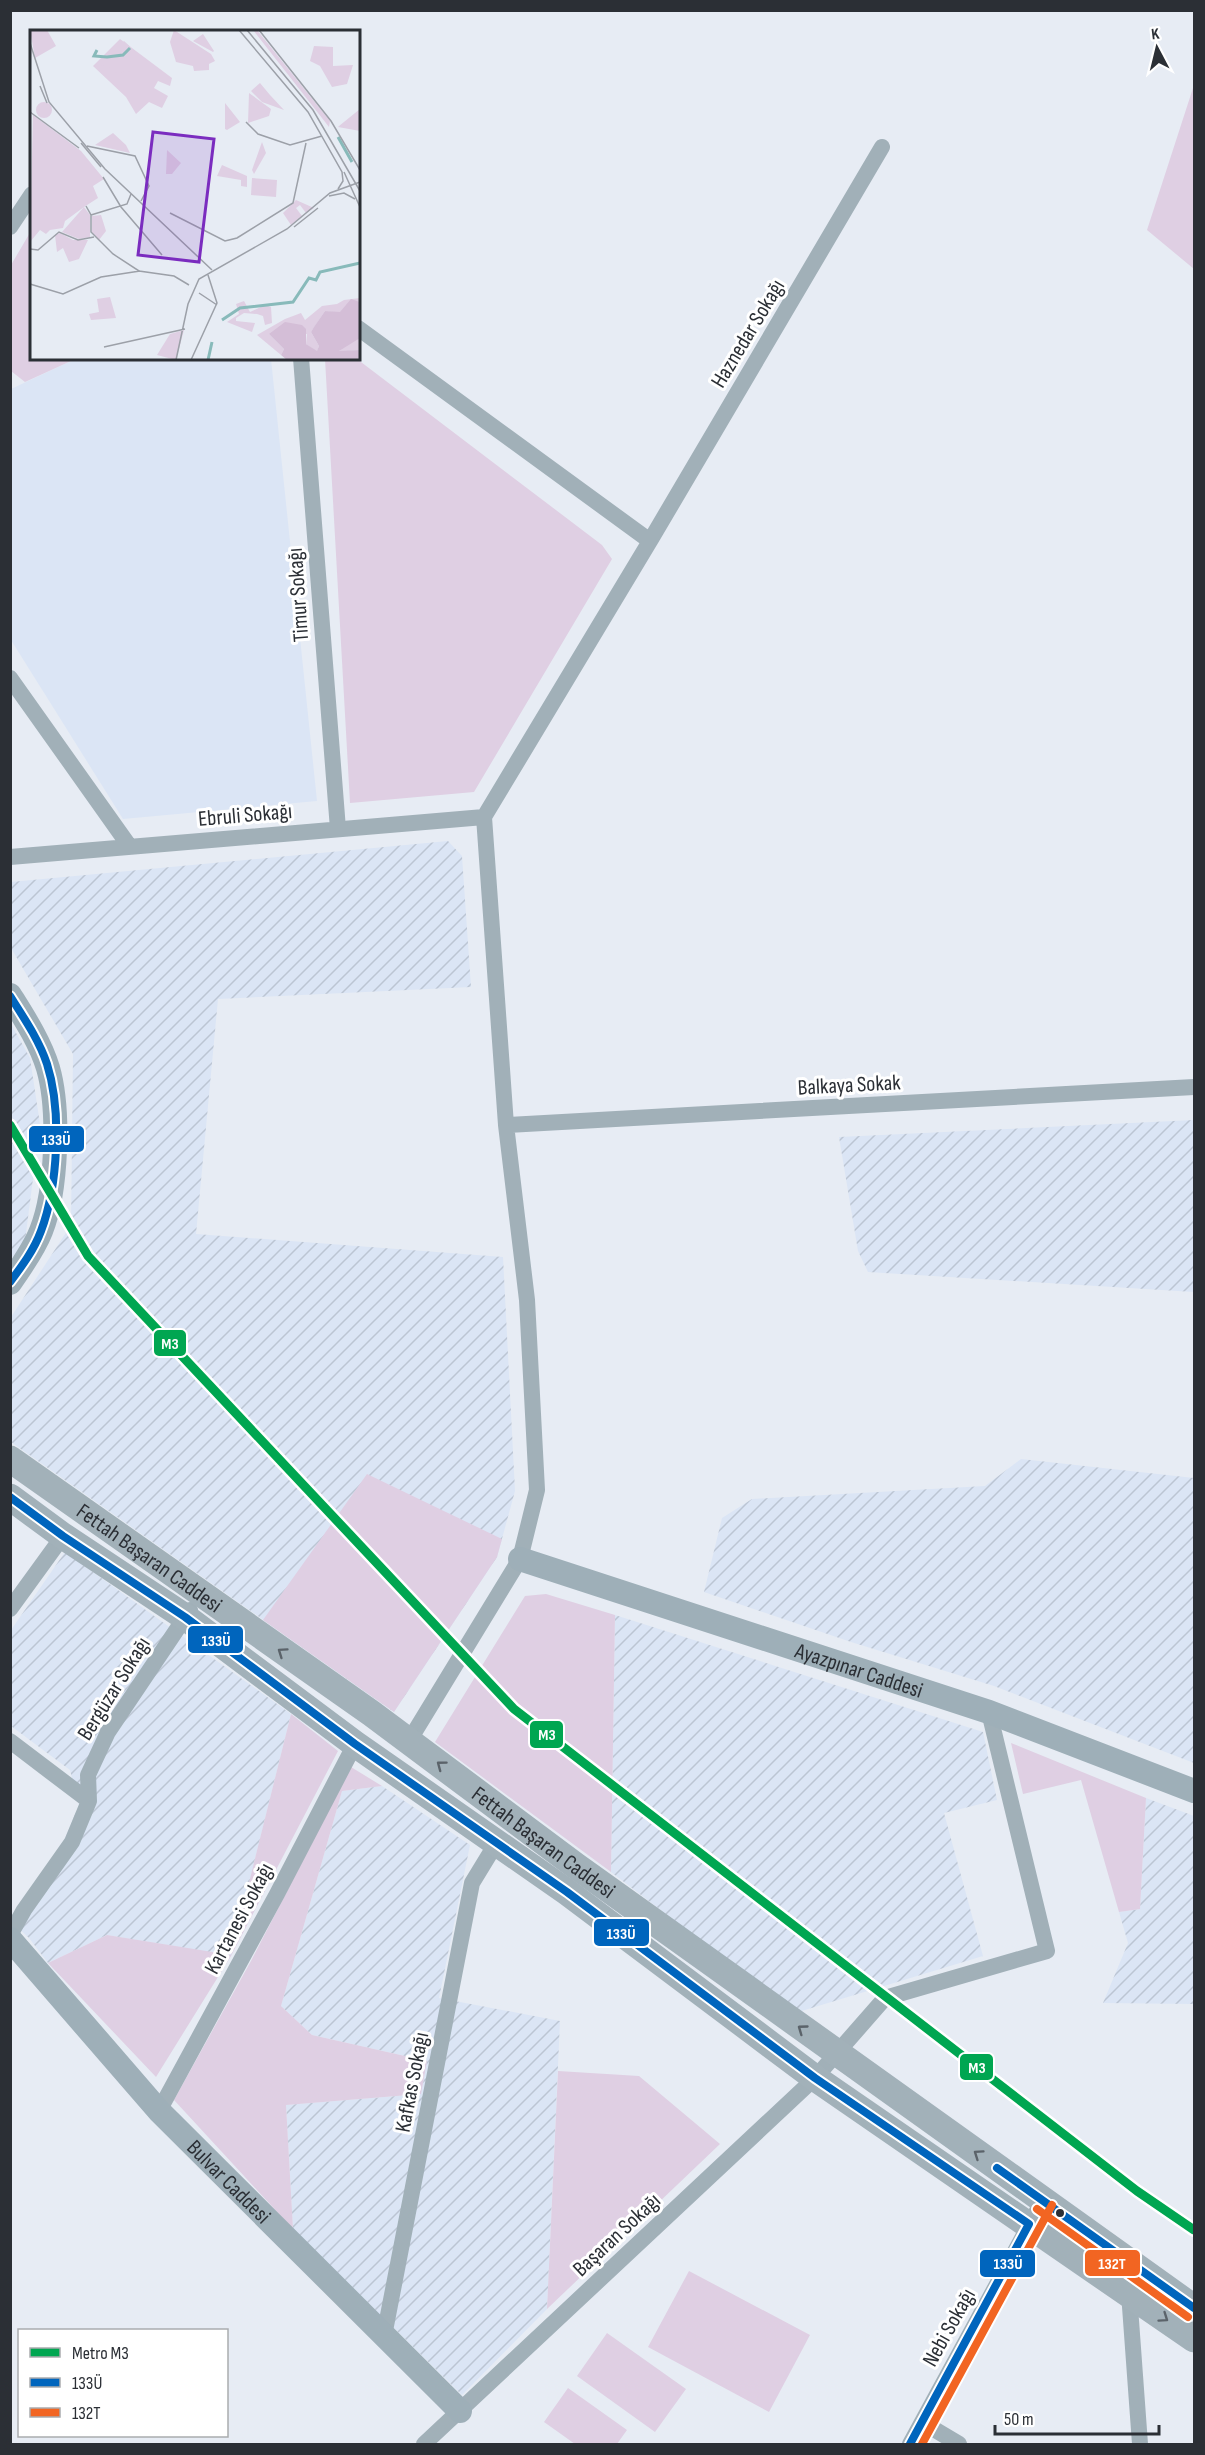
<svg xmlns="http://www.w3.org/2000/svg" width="1205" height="2455" font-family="'Sofia Sans Condensed',sans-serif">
<defs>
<pattern id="industrial-furrows" width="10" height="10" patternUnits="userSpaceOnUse" patternTransform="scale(1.5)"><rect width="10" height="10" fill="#dbe5f5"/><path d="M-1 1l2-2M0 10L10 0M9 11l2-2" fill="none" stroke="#bcc5d3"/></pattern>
</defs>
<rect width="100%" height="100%" fill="#e7ecf4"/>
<path fill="#dbe5f5" d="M 84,359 L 271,359 L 317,801 L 123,819 L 11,640 L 11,389 L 71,361 Z"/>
<path fill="url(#industrial-furrows)" d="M 448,841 L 462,856 L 471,987 L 218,999 L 196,1234 L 503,1257 L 515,1491 L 497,1557 L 394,1712 L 11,1442 L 11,1317 L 71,1225 L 73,1054 L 11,948 L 11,882 Z
M 10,1022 L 30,1058 L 40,1124 L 25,1241 L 11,1259 Z
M 1194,1120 L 1194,1292 L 868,1272 L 858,1251 L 839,1137 Z
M 1021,1459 L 1194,1478 L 1194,1763 L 994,1686 L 851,1642 L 704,1592 L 722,1518 L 752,1499 L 985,1486 Z
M 65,1552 L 291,1714 L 231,1956 L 107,1935 L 48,1963 L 29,1938 L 11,1921 L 11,1917 L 62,1845 L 79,1805 L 70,1770 L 11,1726 L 11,1630 Z
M 615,1615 L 983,1732 L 997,1800 L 944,1813 L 983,1956 L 795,2013 L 611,1872 Z
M 382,1786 L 470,1845 L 439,1998 L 560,2021 L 547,2309 L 462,2395 L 293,2229 L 286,2105 L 421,2094 L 427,2061 L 312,2035 L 281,2006 L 342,1791 Z
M 1146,1798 L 1194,1816 L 1194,2004 L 1103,2003 L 1128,1943 L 1119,1912 L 1140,1909 Z"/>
<path fill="#dfcfe3" d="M 1193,88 L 1194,88 L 1194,269 L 1147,230 Z
M 31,231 L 32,358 L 84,359 L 71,361 L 25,382 L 11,371 L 11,265 Z
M 325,359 L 357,359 L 602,545 L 612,559 L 474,792 L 350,803 Z
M 367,1474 L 502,1539 L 497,1557 L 394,1712 L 263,1620 Z
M 546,1594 L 615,1615 L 611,1872 L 435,1742 L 525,1596 Z
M 291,1714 L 338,1751 L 231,1956 L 156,2077 L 48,1963 L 107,1935 L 231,1955 Z
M 1011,1743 L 1146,1798 L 1140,1909 L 1119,1912 L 1081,1780 L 1023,1794 Z
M 351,1767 L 382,1786 L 342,1791 L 281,2006 L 312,2035 L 427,2061 L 421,2094 L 286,2105 L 293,2229 L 174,2100 L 251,1961 Z
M 558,2071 L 639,2076 L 720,2144 L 547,2309 Z
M 689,2271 L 810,2335 L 769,2412 L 648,2347 Z
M 607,2333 L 686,2389 L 655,2432 L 577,2376 Z
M 568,2388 L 627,2430 L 617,2444 L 575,2444 L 544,2422 Z"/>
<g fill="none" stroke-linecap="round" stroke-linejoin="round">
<path stroke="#a1b0b8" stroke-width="16" d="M 10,227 L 32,194
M 358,328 L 650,541 L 484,817 L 506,1125 L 527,1300 L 537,1490 L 520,1559 L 409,1741
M 301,358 L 338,829
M 650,541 L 882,147
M 10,678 L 130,847
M 10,857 L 484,817
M 506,1125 L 1194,1087
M 10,1609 L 63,1536
M 10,1741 L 89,1801
M 10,1935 L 24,1910 L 72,1842 L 89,1801 L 88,1775 L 108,1732 L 190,1610
M 159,2111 L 277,1894 L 355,1744
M 1129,2293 L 1140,2444
M 384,2336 L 472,1883 L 497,1842
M 922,2422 L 959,2444
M 424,2444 L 815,2078 L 885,1998 L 1047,1951 L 989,1712
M 910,2444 L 1043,2200"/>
<g stroke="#9eafb8" stroke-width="24">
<path d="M 10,995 C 25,1019 40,1042 48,1068 C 60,1110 57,1191 41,1231 C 34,1249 21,1267 10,1283"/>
<path id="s1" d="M 520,1559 L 989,1712 L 1194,1791"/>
<path id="s2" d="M 10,1939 L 159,2111 L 460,2411"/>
</g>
<g stroke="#a2b1b9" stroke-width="27">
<path id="s3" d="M 10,1459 L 371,1713 L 576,1866 L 1194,2308"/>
<path d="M 10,1497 L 63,1536 L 185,1617 L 355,1744 L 567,1892 L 815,2078 L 1194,2339"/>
</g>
<g stroke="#fff" stroke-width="12">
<path id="bus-1" d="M 10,996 C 24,1018 39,1040 47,1064 C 62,1111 58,1186 41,1231 C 34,1250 22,1266 10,1282
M 10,1497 L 63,1536 L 185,1617 L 355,1744 L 567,1892 L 815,2078 L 1029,2224 L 910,2444
M 997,2168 L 1194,2308"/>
</g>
<g stroke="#fff" stroke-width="12">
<path id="bus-2" d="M 1037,2209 L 1188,2317
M 922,2444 L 1052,2205"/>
</g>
<use href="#bus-1" stroke="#0065bd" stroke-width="8"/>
<use href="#bus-2" stroke="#f26522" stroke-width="8"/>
<g stroke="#fff" stroke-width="14">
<path id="metro-1" d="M 10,1125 L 88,1256 L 514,1709 L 1137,2191 L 1194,2230"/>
</g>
<use href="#metro-1" stroke="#00a651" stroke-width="9"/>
</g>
<defs><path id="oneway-chevron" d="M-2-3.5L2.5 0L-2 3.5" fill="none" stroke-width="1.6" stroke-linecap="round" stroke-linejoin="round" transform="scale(1.5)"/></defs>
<g stroke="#5b636a">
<use href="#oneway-chevron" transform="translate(282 1652) rotate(-145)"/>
<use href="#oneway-chevron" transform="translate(441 1765) rotate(-143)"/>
<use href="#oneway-chevron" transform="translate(802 2029) rotate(-144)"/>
<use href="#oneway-chevron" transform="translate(978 2154) rotate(-145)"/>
<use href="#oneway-chevron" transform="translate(1164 2318) rotate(35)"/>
</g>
<circle fill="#2b2f35" stroke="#fff" stroke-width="2" cx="1060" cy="2213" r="5"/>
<g text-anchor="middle" stroke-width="6" stroke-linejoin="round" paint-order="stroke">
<g font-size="22" fill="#2b2f35" stroke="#fff">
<text transform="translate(747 333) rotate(-59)" y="8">Haznedar Sokağı</text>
<text transform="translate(297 595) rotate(-94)" y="8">Timur Sokağı</text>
<text transform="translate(245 814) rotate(-5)" y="8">Ebruli Sokağı</text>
<text transform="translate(849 1084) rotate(-3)" y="8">Balkaya Sokak</text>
<text dy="8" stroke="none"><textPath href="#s3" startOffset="171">Fettah Başaran Caddesi</textPath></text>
<text dy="8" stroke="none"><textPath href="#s1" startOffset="357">Ayazpınar Caddesi</textPath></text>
<text transform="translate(113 1688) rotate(-58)" y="8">Bergüzar Sokağı</text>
<text dy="8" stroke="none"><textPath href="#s3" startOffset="657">Fettah Başaran Caddesi</textPath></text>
<text transform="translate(238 1918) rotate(-62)" y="8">Kartanesi Sokağı</text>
<text transform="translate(411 2082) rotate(-79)" y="8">Kafkas Sokağı</text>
<text dy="8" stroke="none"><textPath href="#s2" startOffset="327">Bulvar Caddesi</textPath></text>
<text transform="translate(616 2234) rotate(-43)" y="8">Başaran Sokağı</text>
<text transform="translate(948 2327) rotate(-61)" y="8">Nebi Sokağı</text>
</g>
</g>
<g transform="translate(30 30)">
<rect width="330" height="330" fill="#e7ecf4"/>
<path d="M 0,0 L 17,0 L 26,16 L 5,28 ZM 144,0 L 181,24 L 185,31 L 179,34 L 179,40 L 164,41 L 163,36 L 146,32 L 140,12 ZM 223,0 L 227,0 L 300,91 L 299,97 ZM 173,4 L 184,21 L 183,22 L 163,11 ZM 90,9 L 142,48 L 140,56 L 128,51 L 124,58 L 138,66 L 132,78 L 119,72 L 106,84 L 96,67 L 63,36 ZM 284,16 L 303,17 L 303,36 L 323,35 L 317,54 L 302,57 L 290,36 L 280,31 ZM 230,53 L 240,65 L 254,80 L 232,72 L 221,61 ZM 219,63 L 241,79 L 239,86 L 218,93 ZM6 80a8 8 0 1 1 16 0a8 8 0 1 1-16 0ZM 195,73 L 210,92 L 197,100 L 195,99 ZM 330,79 L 330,101 L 308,97 L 309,96 ZM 3,85 L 51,121 L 74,149 L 63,156 L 68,168 L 54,177 L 60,185 L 60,207 L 49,209 L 32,202 L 54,177 L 35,191 L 33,198 L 20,200 L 16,204 L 10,200 L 0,212 ZM 83,103 L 96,115 L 100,123 L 65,115 ZM 232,112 L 236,123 L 224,144 L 222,140 ZM 137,120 L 151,133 L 142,144 L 136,144 ZM 192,135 L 217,146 L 217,157 L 211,156 L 211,150 L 187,146 ZM 222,148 L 247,150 L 246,167 L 221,165 ZM 266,170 L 284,178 L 276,183 L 270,175 L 266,178 L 272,186 L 261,195 L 253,183 ZM 71,185 L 76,201 L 69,210 L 62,202 L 62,186 ZM 30,203 L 43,210 L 58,210 L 49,229 L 39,232 L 33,218 L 27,222 L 25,205 ZM 80,267 L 86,288 L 61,290 L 59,284 L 69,282 L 67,269 ZM 330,268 L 330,272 L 321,270 L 310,283 L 295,281 L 281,302 L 289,316 L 287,322 L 276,314 L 277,304 L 239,304 L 254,319 L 251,325 L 227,305 L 255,289 L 271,283 L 275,290 L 292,276 L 307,274 L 314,270 ZM 214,271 L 220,282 L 235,275 L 241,277 L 242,293 L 235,295 L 233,286 L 227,284 L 214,283 L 206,288 L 206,291 L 225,293 L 222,302 L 197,292 L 209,284 L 206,274 ZM 329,305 L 330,320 L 308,322 L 317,312 Z" fill="#dfcfe3"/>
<path d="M 321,269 L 330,272 L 330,308 L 309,321 L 330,320 L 330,330 L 257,330 L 251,325 L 254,319 L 239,304 L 255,292 L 272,295 L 276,299 L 276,314 L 287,321 L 289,316 L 281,302 L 284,297 L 295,281 L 310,282 Z" fill="#d4bed7"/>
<path d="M 94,11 L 113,29 L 102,41 L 83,43 L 81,38 L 70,35 Z" fill="#dfcfe3"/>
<path d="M 154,300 L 146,330 L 127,325 L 140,304 Z" fill="#dfcfe3"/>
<path fill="none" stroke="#88baba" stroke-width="3" d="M 67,20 L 64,26 L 77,27 L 93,25 L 100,18M 308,107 L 322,132M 192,290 L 210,278 L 263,272 L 279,248 L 286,250 L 290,242 L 330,233M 178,330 L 182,312"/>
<path fill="none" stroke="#9ca0a8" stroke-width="1.5" d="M 209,0 L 278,82 L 312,142 L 313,151 L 308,159M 217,0 L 283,80 L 330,161M 229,0 L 301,91 L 330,140M 0,13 L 19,72 L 75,139 L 182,240M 10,56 L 17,73M 0,82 L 49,118M 216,92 L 228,104 L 260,115 L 292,106M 51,113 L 71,137M 57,116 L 105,126 L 119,156 L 111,171M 314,142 L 330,177M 73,147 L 91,177 L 132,225M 299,166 L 314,163 L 325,169M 56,176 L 61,185 L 61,202 L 83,224 L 109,241 L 144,246 L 159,255M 140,183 L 195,211 L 207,208 L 263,173 L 276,113M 61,185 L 97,174 L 101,164M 264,197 L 288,178M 0,219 L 8,220 L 29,202 L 48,210 L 64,207M 0,254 L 33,264 L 71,247 L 110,241M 169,263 L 187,275M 74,317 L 155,299M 146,330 L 158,274 L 169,249 L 257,199 L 300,163 L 330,152M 161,330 L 187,273 L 178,245"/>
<path fill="#7b2cbf" fill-opacity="0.15" stroke="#7b2cbf" stroke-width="3" d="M 123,102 L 184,109 L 169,232 L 108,225 Z"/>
<rect width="330" height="330" fill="none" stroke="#2b2f35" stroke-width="3"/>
</g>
<g stroke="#fff" stroke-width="2">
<rect x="28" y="1125" width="57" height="28" rx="6" fill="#0065bd"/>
<rect x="153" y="1329" width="34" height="28" rx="6" fill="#00a651"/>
<rect x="187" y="1625" width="57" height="29" rx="6" fill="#0065bd"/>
<rect x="529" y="1720" width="35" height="29" rx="6" fill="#00a651"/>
<rect x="593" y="1918" width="57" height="29" rx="6" fill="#0065bd"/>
<rect x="959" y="2053" width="35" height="28" rx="6" fill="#00a651"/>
<rect x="1084" y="2249" width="57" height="28" rx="6" fill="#f26522"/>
<rect x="979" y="2249" width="57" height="29" rx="6" fill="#0065bd"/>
</g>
<g font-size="16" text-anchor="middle" font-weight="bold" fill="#fff">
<text x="56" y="1145">133Ü</text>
<text x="170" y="1349">M3</text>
<text x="216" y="1646">133Ü</text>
<text x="547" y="1740">M3</text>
<text x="621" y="1939">133Ü</text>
<text x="977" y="2073">M3</text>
<text x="1112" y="2269">132T</text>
<text x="1008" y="2269">133Ü</text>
</g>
<rect width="1205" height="2455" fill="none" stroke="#2b2f35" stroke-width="24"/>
<rect x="18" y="2329" width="210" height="108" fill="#ffffff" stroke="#aaacae" stroke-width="1.5"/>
<rect x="30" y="2348" width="30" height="9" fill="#00a651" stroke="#aaacae" stroke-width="1.5"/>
<text x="72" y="2359" font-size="18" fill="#2b2f35">Metro M3</text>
<rect x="30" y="2378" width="30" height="9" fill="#0065bd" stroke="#aaacae" stroke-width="1.5"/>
<text x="72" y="2389" font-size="18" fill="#2b2f35">133Ü</text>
<rect x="30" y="2408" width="30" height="9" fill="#f26522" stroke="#aaacae" stroke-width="1.5"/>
<text x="72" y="2419" font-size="18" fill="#2b2f35">132T</text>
<g transform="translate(1157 48) rotate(353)" stroke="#ffffff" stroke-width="4.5" paint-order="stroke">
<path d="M0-4.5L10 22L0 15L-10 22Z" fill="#2b2f35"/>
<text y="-9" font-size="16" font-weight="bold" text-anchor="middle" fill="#2b2f35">K</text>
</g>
<path d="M995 2425v9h164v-9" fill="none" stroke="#2b2f35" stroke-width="3"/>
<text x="1004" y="2425" font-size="18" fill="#2b2f35" stroke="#ffffff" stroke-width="4.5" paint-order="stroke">50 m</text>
</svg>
